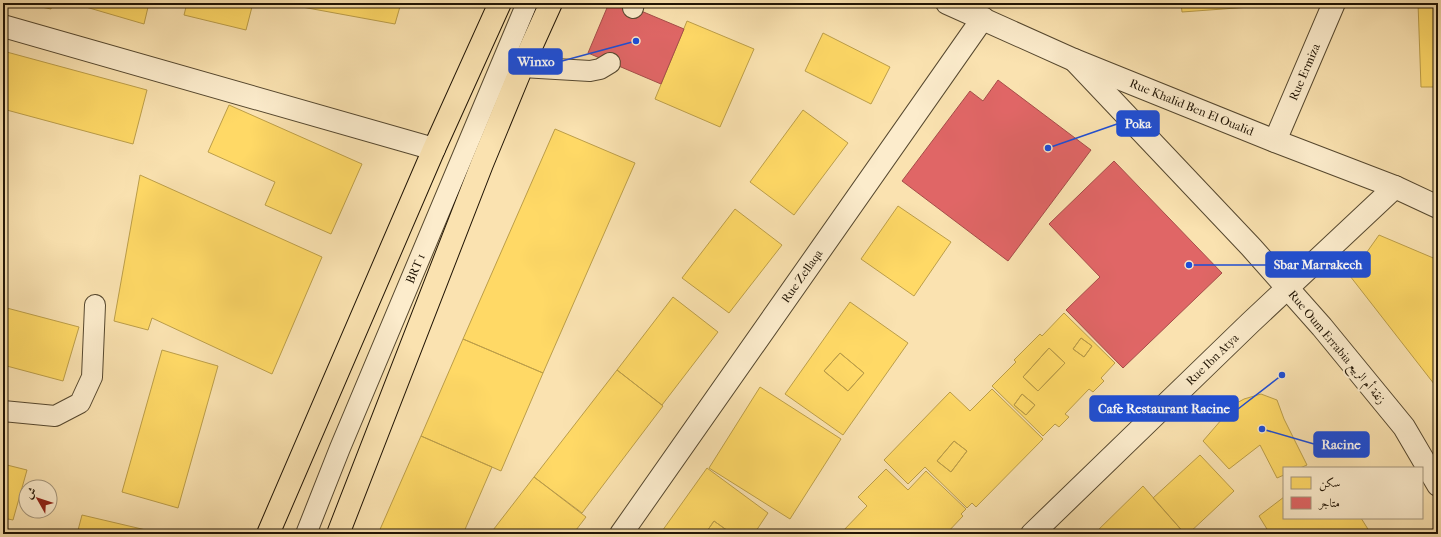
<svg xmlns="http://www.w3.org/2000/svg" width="1441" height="537" font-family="'IM FELL French Canon',Amiri,serif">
<rect width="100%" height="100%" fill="#fae2b0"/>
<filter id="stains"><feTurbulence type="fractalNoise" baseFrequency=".005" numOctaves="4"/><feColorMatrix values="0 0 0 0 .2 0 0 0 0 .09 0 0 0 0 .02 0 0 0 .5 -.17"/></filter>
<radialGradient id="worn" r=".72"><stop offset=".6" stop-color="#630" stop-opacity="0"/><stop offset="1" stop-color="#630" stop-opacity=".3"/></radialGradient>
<path fill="#ffd966" stroke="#bc9e49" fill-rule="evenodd" d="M 22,3 L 52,3 L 51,9 Z
M 79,3 L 149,3 L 144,24 L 79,5 Z
M 187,3 L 253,3 L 246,30 L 184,15 Z
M 304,3 L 401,3 L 395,24 L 302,7 Z
M 1181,3 L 1249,3 L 1250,7 L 1182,12 Z
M 1418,3 L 1438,3 L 1438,87 L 1421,87 Z
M 687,21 L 754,49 L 720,127 L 655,99 Z
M 823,33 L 890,67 L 871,104 L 805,71 Z
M 3,51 L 147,90 L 133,144 L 3,109 Z
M 229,105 L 362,164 L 331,234 L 265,205 L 275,182 L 208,152 Z
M 803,110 L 848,143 L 794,215 L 750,182 Z
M 555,129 L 635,163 L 543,373 L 463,339 Z
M 140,175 L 322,257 L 272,374 L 152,318 L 148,330 L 114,321 Z
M 898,206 L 951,242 L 914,296 L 861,259 Z
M 735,209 L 782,245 L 729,313 L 682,278 Z
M 1379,235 L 1438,260 L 1438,389 L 1350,276 Z
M 673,297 L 718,332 L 662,405 L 617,370 Z
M 850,302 L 908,343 L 843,435 L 785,394 ZM 840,353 L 864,373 L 848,391 L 824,371 Z
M 3,307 L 79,327 L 63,381 L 3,365 Z
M 1064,313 L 1115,363 L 1101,378 L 1104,381 L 1093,392 L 1089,389 L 1065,414 L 1069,417 L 1059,427 L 1055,424 L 1043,436 L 992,386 L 1016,362 L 1014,360 L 1040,334 L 1042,336 ZM 1081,338 L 1092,346 L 1084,357 L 1073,349 ZM 1049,348 L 1065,363 L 1038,391 L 1023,377 ZM 1022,394 L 1035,405 L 1026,415 L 1014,405 Z
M 1081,338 L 1092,346 L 1084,357 L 1073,349 Z
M 463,339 L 543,373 L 501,471 L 421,436 Z
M 1049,348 L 1065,363 L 1038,391 L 1023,377 Z
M 162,350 L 218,366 L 178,508 L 122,492 Z
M 840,353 L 864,373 L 848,391 L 824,371 Z
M 617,370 L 663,406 L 582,513 L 534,477 Z
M 760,387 L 841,439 L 790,519 L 709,468 Z
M 992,389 L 1043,439 L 976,507 L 972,503 L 967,508 L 925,467 L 908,484 L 884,460 L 950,392 L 970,411 ZM 954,441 L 967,451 L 951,472 L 937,461 Z
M 1022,394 L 1035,405 L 1026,415 L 1014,405 Z
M 1261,394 L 1277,400 L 1284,419 L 1307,465 L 1300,468 L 1284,468 L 1284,475 L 1277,478 L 1260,445 L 1229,469 L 1203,441 L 1235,404 L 1244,399 Z
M 421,436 L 492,467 L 463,534 L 378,534 Z
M 954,441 L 967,451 L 951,472 L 937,461 Z
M 1200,455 L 1234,491 L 1188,534 L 1185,534 L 1153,498 Z
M 3,464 L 27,470 L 13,520 L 3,518 Z
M 707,468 L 768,513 L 754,534 L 726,534 L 728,531 L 714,521 L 705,534 L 660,534 Z
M 886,469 L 908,490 L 926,471 L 966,509 L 961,514 L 963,516 L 946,534 L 844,534 L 842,532 L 867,506 L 858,497 Z
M 534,477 L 586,517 L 573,534 L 490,534 Z
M 1143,486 L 1185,534 L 1094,534 Z
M 1284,497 L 1284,518 L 1361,518 L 1371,534 L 1270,534 L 1259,516 Z
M 82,515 L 163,534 L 77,534 Z
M 714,521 L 728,531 L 726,534 L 705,534 Z"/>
<path fill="#e06666" stroke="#a64d49" d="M 609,3 L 622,3 L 684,29 L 661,84 L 588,53 Z
M 998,80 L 1091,150 L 1008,261 L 902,181 L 970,91 L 983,101 Z
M 1114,161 L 1222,273 L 1123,368 L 1066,310 L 1100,277 L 1049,224 Z"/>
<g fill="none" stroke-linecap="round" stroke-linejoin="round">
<g stroke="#56482f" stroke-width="22">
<g id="service">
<path d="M 633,8 L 634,3"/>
<path d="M 522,67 L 590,71 L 600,69 L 610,63"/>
<path d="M 3,411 L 55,416 L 80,403 L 92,377 L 95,305"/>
<path id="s1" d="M 306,534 L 340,448 L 527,3"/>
</g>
</g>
<g stroke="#56482f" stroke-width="24">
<g id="minor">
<path id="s2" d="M 947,3 L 1074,60 L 1275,141 L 1395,187 L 1438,207"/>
<path d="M 3,26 L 434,149"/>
<path d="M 1074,60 L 1251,247 L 1322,327 L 1404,427 L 1438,485"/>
<path id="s3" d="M 1275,141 L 1334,3"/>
<path id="s4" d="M 621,534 L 983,18"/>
<path id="s5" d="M 1032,534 L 1250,323 L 1395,187"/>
</g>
</g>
<g stroke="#201404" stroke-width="24">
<path id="primary" d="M 268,534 L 434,149 L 500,3
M 338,534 L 482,164 L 522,67 L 551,3"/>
</g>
<use href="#service" stroke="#fceccc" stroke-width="20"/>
<use href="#minor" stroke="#fceccc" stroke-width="22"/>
<use href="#primary" stroke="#fae2b0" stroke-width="22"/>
</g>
<g text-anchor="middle" stroke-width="4" stroke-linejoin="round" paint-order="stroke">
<g font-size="12" fill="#201404" stroke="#fceccc">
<text dy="4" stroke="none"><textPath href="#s3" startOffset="75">Rue Ermiza</textPath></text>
<text dy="4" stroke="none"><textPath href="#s2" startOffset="266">Rue Khalid Ben El Oualid</textPath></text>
<text dy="4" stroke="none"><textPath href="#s1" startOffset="287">BRT 1</textPath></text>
<text dy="4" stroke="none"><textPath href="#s4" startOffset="315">Rue Zellaqa</textPath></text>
<text transform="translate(1337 347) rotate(50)" y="4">Rue Oum Errabia زنقة أم الربيع</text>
<text dy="4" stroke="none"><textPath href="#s5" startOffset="251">Rue Ibn Atya</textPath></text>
</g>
</g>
<path fill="none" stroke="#1d4ed8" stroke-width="1.5" d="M636 41L562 61M1048 148L1117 124M1189 265L1266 265M1282 375L1238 409M1262 429L1314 444"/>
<g fill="#1d4ed8" stroke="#fceccc" stroke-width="1.5">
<circle cx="636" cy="41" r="4"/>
<circle cx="1048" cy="148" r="4"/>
<circle cx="1189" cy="265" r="4"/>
<circle cx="1282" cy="375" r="4"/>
<circle cx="1262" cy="429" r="4"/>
</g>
<g fill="#1d4ed8" stroke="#1d4ed8" stroke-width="1.5">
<rect x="509" y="49" width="53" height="25" rx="4"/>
<rect x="1117" y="111" width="42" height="25" rx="4"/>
<rect x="1266" y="252" width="104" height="25" rx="4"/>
<rect x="1090" y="396" width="148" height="25" rx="4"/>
<rect x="1314" y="432" width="55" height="25" rx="4"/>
</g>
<g font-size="13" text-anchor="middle" font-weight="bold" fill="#fff">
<text x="536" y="66">Winxo</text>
<text x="1138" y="128">Poka</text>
<text x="1318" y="269">Sbar Marrakech</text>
<text x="1164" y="413">Cafe Restaurant Racine</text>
<text x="1341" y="449">Racine</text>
</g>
<rect width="1441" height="537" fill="none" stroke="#fae2b0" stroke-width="16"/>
<rect x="4" y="4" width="1433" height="529" fill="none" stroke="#201404" stroke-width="2"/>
<rect x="8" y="8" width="1425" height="521" fill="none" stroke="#201404"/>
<rect x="1283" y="467" width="140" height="52" fill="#fceccc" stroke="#a4967c"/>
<rect x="1291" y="477" width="20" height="12" fill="#ffd966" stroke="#a4967c"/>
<text x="1319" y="487" font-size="12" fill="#201404">سكن</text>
<rect x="1291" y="497" width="20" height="12" fill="#e06666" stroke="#a4967c"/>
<text x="1319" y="507" font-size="12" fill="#201404">متاجر</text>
<g transform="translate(38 499) rotate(309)"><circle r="19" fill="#fceccc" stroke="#a4967c"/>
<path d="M0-3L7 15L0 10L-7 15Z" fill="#8f2418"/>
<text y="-6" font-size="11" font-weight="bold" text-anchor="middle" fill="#201404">ش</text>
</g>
<rect width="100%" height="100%" filter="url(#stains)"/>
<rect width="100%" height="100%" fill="url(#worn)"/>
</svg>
